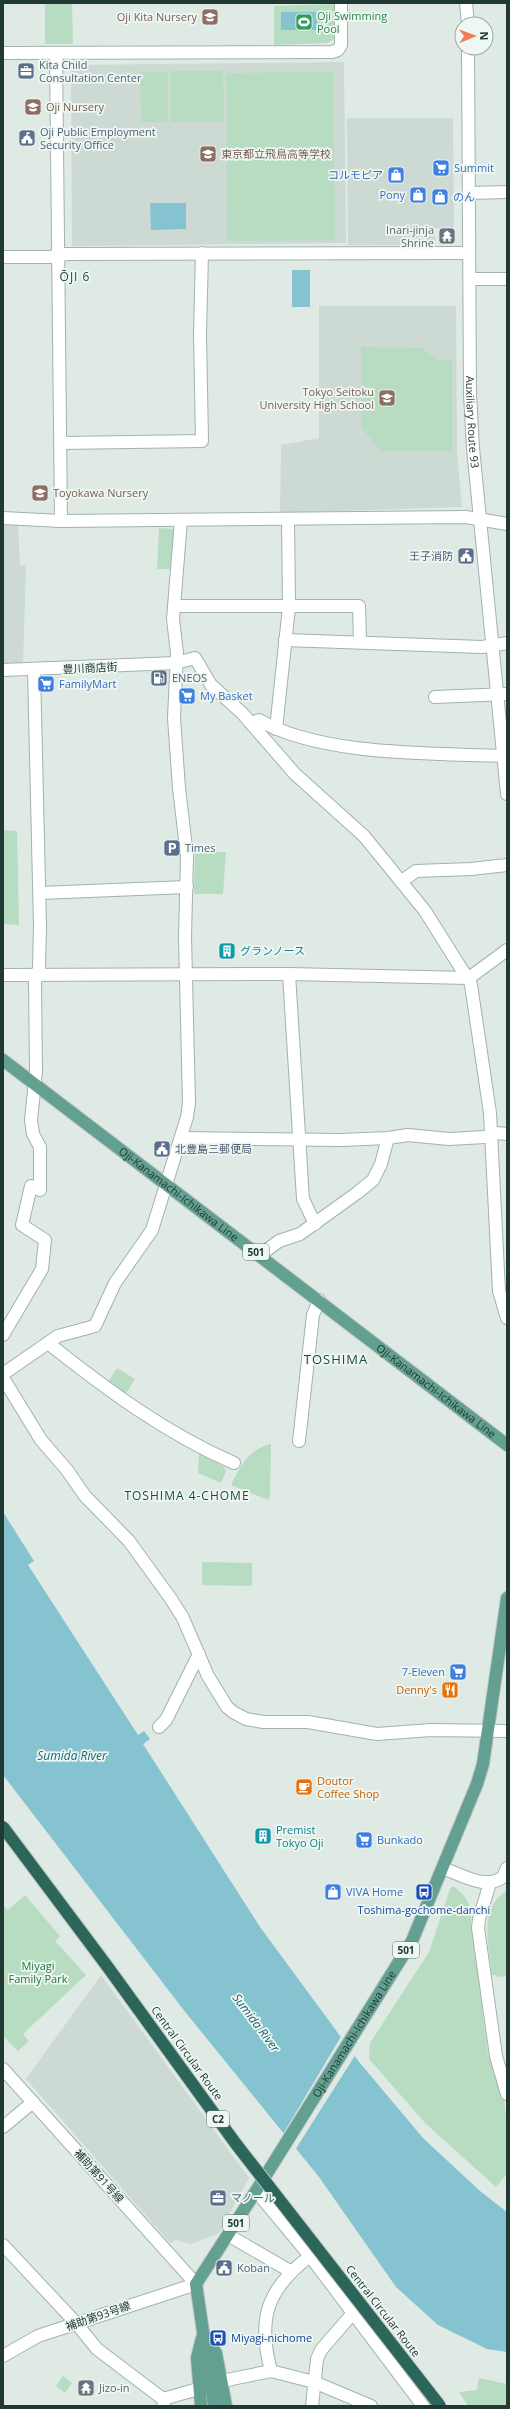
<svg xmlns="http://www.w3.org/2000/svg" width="510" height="2409" font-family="'Open Sans','Noto Sans JP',sans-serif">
<rect width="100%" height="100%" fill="#dfeae5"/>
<path fill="#cddad4" d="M 344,62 L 346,243 L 72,246 L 71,65 Z
M 347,118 L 453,118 L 454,228 L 435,228 L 435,245 L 348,245 Z
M 319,306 L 456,306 L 457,452 L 462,507 L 280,513 L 281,445 L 319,438 Z
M 3,523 L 18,524 L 20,565 L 26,565 L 23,663 L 3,663 Z
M 101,1975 L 249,2178 L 219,2233 L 191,2244 L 175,2240 L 171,2244 L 26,2079 Z"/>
<path fill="#b7dcc1" d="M 45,3 L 72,3 L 73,44 L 45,44 Z
M 335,4 L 335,38 L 328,43 L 274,45 L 274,6 Z
M 170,71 L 223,71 L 224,122 L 171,122 Z
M 140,72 L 168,72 L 168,122 L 141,122 Z
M 333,72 L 335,240 L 227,241 L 226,73 Z
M 361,347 L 422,348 L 437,360 L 452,359 L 452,451 L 380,451 L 361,427 Z
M 159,528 L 172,529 L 174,531 L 170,569 L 157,569 Z
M 3,830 L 17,831 L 19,925 L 3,924 Z
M 195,852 L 226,852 L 223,894 L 194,894 Z
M 117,1368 L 135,1379 L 124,1397 L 106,1385 Z
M 271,1444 L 270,1495 L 268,1500 L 231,1485 C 241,1465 249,1449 271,1444 Z
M 199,1454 L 223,1466 L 226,1471 L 221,1483 L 198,1473 Z
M 202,1562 L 252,1563 L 252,1586 L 202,1585 Z
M 453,1886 C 467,1895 472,1907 471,1922 L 488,2054 L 504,2100 L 507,2129 L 507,2174 L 496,2187 L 426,2124 L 369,2059 L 370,2043 L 429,1952 L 450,1889 Z
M 507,1891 L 507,1976 L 497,1977 L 496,1975 L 492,1975 C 489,1947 478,1907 507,1891 Z
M 25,1895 L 60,1936 L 55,1941 L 86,1975 L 23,2034 L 29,2041 L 18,2051 L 3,2036 L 3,1905 L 8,1910 Z
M 63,2376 L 72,2383 L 65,2393 L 56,2386 Z
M 479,2378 L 507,2384 L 507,2406 L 468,2406 L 459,2392 L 477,2390 Z"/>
<path fill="#86c3d0" d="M 281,12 L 317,12 L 317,30 L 281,30 Z
M 150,203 L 186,203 L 186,229 L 151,230 Z
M 292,270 L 310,270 L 310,307 L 292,307 Z
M 3,1512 L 34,1561 L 28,1565 L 138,1735 L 144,1731 L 150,1739 L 143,1744 L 260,1927 L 360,2063 L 423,2138 L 480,2191 L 507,2212 L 507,2352 L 487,2349 L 438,2325 L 396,2287 L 319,2177 L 186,2013 L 3,1775 Z"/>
<path fill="#dfeae5" d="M 342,2035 L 356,2054 L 295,2150 L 283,2134 Z"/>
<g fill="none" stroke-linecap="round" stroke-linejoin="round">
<g stroke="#a2b2ac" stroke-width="14">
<g id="minor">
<path d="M 466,3 L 468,24"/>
<path id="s1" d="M 468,48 L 470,394 L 473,448 L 507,794"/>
<path d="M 3,53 L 332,52 L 338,50 L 341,45 L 341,3"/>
<path d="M 56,53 L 61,521"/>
<path d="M 469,193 L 507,192"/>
<path d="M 3,257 L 50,257 L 67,254 L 469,253"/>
<path d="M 470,279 L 507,279"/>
<path d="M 60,443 L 202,441 L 200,335 L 202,253"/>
<path d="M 3,518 L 61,521 L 466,517 L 507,524"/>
<path d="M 174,606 L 359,606 L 360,641"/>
<path d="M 285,640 L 482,647 L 507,643"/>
<path d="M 3,670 L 176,663 L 195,658 L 211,685 L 242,713 L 295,774 L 364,836 L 425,911 L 464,973 L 469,978 L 471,985 L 490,1113 L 499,1291 L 507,1318"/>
<path d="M 435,697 L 507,694"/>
<path d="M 251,723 L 259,720 C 321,756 432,753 503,756"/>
<path d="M 276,729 L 289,607 L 288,519"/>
<path d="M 402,881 L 416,871 L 471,869 L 507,865"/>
<path d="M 40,893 L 187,887"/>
<path d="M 289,974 L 303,1199 L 315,1224"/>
<path d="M 3,975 L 289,974 L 469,978"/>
<path d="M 469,978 L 507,950"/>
<path d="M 181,1138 L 341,1140 L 388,1138 L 408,1135 L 449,1139 L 485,1137 L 496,1133 L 507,1134"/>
<path d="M 260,1255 L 279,1241 L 300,1234 L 357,1193 L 373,1180 L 381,1164 L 388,1138"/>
<path d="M 3,1335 L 42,1269 L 45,1240 L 22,1225 L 31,1186 L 40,1190 L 40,1147 L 33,1134 L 31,1120 L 36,1072 L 35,982 L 39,968 L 40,926 L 34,670"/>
<path d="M 48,1343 C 106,1389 165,1433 234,1463"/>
<path d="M 3,1374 L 58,1336 L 95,1326 L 115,1283 L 152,1230 L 187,1117 L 189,1103 L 185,937 L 187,856 L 179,788 L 174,718 L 177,653 L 173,619 L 181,520"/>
<path d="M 3,1378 L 41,1440 L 67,1470 L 85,1496 L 129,1541 L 171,1599 L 183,1618 L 208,1676 L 227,1707 L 233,1712 L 246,1719 L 263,1722 L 308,1722 L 377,1734 L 431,1730 L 507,1731"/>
<path d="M 299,1441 L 313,1315 L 319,1300"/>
<path d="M 159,1727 L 166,1720 L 199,1654"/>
<path d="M 443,1868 C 461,1875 486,1890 503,1877 L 507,1868"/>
<path d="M 490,1883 L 479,1919 L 478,1928 L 496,2056 L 507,2094"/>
<path d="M 3,2069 L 196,2284 L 38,2336 L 3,2356"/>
<path d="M 3,2127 L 33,2102"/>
<path d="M 256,2191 L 310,2256 L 423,2406"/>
<path d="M 228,2235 L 290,2271"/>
<path d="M 3,2245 L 76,2323 L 97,2349 L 163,2399 L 164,2406"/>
<path d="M 271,2371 L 314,2382 L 371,2406"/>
<path d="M 222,2381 L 271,2371 C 257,2318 267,2289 310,2256"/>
<path d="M 163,2399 L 198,2389"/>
<path d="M 312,2406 L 317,2359 L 321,2350 L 353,2313"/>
</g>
</g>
<g stroke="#bcc4c2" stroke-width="14">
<g id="major">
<path id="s2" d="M 3,1060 L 507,1445"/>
<path d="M 206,2337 L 216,2353 L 226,2406"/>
<path d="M 201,2406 L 197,2358 L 202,2338"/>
<path id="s3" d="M 214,2406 L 196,2284 L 256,2191 L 412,1941 L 477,1784 L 483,1764 L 507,1598"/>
</g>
</g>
<use href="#minor" stroke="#fff" stroke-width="12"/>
<use href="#major" stroke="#63a091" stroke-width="12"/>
<g stroke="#bcc4c2" stroke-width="14" stroke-linecap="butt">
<path id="highway-bridge" d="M 3,1827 L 107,1966 L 236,2144 L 440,2406"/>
</g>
<use href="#highway-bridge" stroke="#2c665b" stroke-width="12"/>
</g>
<defs>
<g id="school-square" transform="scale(0.9)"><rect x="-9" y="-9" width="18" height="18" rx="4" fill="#8d6e63" stroke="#eff7f3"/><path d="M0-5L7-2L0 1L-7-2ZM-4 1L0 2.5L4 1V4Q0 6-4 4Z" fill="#fff"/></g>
<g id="stadium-square" transform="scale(0.9)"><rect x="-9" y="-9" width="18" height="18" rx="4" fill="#2e9e5b" stroke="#eff7f3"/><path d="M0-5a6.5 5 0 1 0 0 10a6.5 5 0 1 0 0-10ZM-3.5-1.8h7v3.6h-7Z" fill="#fff"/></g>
<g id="office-square" transform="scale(0.9)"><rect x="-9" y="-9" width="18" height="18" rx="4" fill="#5c6f8a" stroke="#eff7f3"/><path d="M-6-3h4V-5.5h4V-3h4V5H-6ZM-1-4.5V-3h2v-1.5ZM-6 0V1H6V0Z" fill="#fff"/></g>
<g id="civic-square" transform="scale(0.9)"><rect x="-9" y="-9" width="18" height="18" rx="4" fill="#5c6f8a" stroke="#eff7f3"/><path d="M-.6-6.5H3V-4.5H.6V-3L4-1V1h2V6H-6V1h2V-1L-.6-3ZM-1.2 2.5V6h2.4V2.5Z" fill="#fff"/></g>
<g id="supermarket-square" transform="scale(0.9)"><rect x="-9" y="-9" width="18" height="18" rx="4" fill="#3f7fe0" stroke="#eff7f3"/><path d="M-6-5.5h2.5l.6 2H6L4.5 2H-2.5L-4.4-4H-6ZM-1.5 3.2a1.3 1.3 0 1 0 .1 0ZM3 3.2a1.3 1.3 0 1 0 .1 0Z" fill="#fff"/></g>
<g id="shop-square" transform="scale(0.9)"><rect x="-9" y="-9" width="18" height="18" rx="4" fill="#3f7fe0" stroke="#eff7f3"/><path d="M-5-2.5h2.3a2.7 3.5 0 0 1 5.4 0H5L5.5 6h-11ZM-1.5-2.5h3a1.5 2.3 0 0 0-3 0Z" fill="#fff"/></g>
<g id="temple-square" transform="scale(0.9)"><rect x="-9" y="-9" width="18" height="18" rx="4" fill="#6b7280" stroke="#eff7f3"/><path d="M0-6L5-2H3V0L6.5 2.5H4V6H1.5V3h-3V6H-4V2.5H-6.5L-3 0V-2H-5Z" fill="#fff"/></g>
<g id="fuel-square" transform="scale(0.9)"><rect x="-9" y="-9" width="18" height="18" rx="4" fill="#5c6f8a" stroke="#eff7f3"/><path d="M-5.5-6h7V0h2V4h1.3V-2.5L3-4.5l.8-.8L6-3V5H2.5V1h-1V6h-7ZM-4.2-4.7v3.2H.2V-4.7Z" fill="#fff"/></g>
<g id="parking-square" transform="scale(0.9)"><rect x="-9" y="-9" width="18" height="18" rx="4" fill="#5c6f8a" stroke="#eff7f3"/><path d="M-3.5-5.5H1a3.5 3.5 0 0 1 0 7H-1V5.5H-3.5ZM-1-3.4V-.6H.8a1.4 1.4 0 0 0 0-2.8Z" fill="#fff"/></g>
<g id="building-square" transform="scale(0.9)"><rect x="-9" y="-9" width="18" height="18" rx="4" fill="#0f9aa8" stroke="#eff7f3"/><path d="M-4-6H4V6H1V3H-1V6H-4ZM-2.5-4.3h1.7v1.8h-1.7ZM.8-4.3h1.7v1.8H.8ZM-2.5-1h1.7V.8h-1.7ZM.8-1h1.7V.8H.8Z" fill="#fff"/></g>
<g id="restaurant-square" transform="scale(0.9)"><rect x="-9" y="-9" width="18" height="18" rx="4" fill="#e8710a" stroke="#eff7f3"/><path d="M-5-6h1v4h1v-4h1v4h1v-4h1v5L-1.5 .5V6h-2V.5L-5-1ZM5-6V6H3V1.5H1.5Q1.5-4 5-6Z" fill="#fff"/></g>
<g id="cafe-square" transform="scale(0.9)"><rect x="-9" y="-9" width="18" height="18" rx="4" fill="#e8710a" stroke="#eff7f3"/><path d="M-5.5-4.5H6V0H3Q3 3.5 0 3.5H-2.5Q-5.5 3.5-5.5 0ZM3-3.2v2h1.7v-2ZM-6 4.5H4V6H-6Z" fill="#fff"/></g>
<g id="bus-square" transform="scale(0.9)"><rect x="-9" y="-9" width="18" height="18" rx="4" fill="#1a4fb4" stroke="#eff7f3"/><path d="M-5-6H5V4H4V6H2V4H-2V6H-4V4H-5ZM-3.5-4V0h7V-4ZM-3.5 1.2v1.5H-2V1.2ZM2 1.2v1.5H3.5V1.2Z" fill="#fff"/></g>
</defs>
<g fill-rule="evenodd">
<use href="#school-square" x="210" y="17"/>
<use href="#stadium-square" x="304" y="22"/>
<use href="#office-square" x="26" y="71"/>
<use href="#school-square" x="33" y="107"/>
<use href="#civic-square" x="27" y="138"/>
<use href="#school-square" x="208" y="154"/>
<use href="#supermarket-square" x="441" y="168"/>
<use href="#shop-square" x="396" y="175"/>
<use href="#shop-square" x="418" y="195"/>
<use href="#shop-square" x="440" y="197"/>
<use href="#temple-square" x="447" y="236"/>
<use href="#school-square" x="387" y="398"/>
<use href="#school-square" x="40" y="493"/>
<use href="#civic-square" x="466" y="556"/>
<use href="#fuel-square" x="159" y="678"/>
<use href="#supermarket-square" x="46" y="684"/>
<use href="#supermarket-square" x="187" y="696"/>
<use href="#parking-square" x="172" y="848"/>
<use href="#building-square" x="227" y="951"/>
<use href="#civic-square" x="162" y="1149"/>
<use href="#supermarket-square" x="458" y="1672"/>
<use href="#restaurant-square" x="450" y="1690"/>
<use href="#cafe-square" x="304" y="1787"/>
<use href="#building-square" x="263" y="1836"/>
<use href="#supermarket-square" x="364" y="1840"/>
<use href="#shop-square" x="333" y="1892"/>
<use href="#bus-square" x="424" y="1892"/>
<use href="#office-square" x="218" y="2198"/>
<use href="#civic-square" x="224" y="2268"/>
<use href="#bus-square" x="218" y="2338"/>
<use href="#temple-square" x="86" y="2388"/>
</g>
<g text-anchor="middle" stroke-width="3.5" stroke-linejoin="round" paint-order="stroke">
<g fill="#eff7f3" stroke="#5e736d" stroke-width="1">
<rect x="243" y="1244" width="26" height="16" rx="3"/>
<rect x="393" y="1942" width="26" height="16" rx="3"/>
<rect x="207" y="2111" width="22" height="16" rx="3"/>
<rect x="223" y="2215" width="26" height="16" rx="3"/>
</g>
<g font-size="10" font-weight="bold" fill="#203a33">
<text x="256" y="1256">501</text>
<text x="406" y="1954">501</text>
<text x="218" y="2123">C2</text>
<text x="236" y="2227">501</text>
</g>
<g font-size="11" fill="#27864d" stroke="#eff7f3" text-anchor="start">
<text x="317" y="20">Oji Swimming<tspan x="317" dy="13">Pool</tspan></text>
</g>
<g font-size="11" fill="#785e54" stroke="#eff7f3" text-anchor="start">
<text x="197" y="21" text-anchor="end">Oji Kita Nursery</text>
<text x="46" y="111">Oji Nursery</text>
<text x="221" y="158">東京都立飛鳥高等学校</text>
<text x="374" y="396" text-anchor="end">Tokyo Seitoku<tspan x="374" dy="13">University High School</tspan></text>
<text x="53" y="497">Toyokawa Nursery</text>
</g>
<g font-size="11" fill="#4e5e75" stroke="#eff7f3" text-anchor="start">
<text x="39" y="69">Kita Child<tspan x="39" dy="13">Consultation Center</tspan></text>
<text x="40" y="136">Oji Public Employment<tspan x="40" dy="13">Security Office</tspan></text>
<text x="453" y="560" text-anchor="end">王子消防</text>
<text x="172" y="682">ENEOS</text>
<text x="185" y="852">Times</text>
<text x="175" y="1153">北豊島三郵便局</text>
<text x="231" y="2202">マノール</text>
<text x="237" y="2272">Koban</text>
</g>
<g font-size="11" fill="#366cbe" stroke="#eff7f3" text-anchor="start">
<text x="454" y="172">Summit</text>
<text x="383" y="179" text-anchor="end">コルモピア</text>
<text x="405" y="199" text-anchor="end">Pony</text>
<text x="453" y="201">のん</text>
<text x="59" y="688">FamilyMart</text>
<text x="200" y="700">My Basket</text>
<text x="445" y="1676" text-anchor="end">7-Eleven</text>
<text x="377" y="1844">Bunkado</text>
<text x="346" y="1896">VIVA Home</text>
</g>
<g font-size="11" fill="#5b616d" stroke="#eff7f3" text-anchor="end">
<text x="434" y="234">Inari-jinja<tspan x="434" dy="13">Shrine</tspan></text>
<text x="99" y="2392" text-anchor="start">Jizo-in</text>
</g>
<g font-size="11" fill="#203a33" stroke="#eff7f3">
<text dy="4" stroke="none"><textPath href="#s1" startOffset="374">Auxiliary Route 93</textPath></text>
<text transform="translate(90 668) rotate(-3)" y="4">豊川商店街</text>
<text dy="4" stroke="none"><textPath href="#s2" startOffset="221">Oji-Kanamachi-Ichikawa Line</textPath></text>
<text dy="4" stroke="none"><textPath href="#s2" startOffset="545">Oji-Kanamachi-Ichikawa Line</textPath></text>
<text dy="4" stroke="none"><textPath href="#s3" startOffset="419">Oji-Kanamachi-Ichikawa Line</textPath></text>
<text transform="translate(187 2053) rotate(54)" y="4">Central Circular Route</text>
<text transform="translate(99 2176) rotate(48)" y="4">補助第91号線</text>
<text transform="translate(383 2311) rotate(52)" y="4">Central Circular Route</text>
<text transform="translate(98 2316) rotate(-19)" y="4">補助第93号線</text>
</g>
<g font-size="11" fill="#0d838f" stroke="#eff7f3" text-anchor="start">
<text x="240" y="955">グランノース</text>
<text x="276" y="1834">Premist<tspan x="276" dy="13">Tokyo Oji</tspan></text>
</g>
<g font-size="11" fill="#c56008" stroke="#eff7f3" text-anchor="end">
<text x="437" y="1694">Denny's</text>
<text x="317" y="1785" text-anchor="start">Doutor<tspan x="317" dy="13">Coffee Shop</tspan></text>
</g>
<g font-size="11" fill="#164399" stroke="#eff7f3">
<text x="424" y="1914">Toshima-gochome-danchi</text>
<text x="231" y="2342" text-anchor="start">Miyagi-nichome</text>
</g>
<g font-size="11" fill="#2a7046" stroke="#eff7f3">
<text x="38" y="1970">Miyagi<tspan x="38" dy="13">Family Park</tspan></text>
</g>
<g font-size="12" letter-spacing="1" fill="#1c4b41" stroke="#eff7f3">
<text x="75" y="281">ŌJI 6</text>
<text x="187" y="1500">TOSHIMA 4-CHOME</text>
</g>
<g font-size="12" font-style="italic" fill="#1b6475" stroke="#eff7f3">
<text x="72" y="1760">Sumida River</text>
<text transform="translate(256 2023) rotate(53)" y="4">Sumida River</text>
</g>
<g font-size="13" letter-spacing="1" fill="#1c4b41" stroke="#eff7f3">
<text x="336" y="1364">TOSHIMA</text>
</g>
</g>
<rect width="510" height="2409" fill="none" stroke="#203a33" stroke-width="8"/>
<g transform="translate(474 36) rotate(89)"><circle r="19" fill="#eff7f3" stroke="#9caba6"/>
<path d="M0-3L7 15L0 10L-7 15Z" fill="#f17e55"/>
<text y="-6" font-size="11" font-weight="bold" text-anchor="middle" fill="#203a33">N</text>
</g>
</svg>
